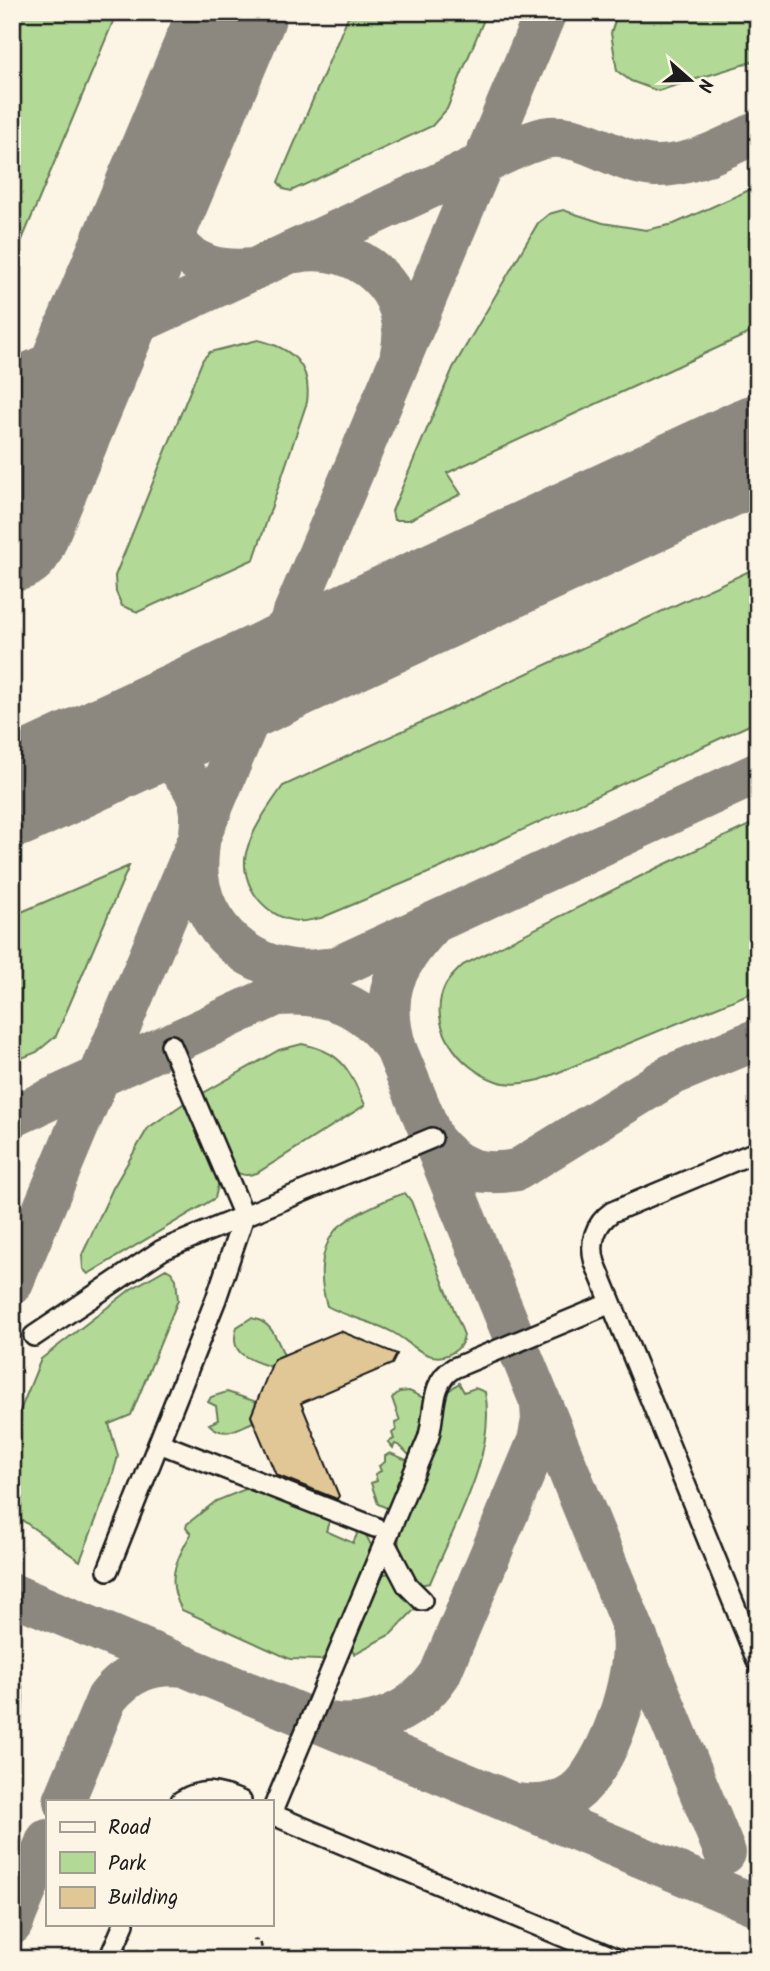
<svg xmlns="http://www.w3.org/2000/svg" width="770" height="1971" font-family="Kalam,sans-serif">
<rect width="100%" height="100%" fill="#fcf5e5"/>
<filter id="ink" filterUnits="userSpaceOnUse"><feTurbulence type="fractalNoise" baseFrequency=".0143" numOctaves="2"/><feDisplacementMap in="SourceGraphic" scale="14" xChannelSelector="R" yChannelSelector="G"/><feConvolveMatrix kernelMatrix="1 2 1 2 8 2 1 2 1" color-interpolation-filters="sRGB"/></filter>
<g filter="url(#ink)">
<path fill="#b2da96" stroke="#677b59" stroke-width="2" d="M 12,12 L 117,12 L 12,264 Z
M 350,12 L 487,12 L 447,109 L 432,126 L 291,191 L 284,189 L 278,182 Z
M 618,12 L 758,12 L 758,60 L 658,91 L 631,81 L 617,71 L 611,33 Z
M 758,186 L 758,329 L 447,473 L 461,494 L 409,520 L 394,520 L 392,511 L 453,368 L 538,223 L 549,214 L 563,210 L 603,223 L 646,230 L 674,224 Z
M 258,340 C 292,348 312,365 307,402 L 254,559 L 138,612 L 122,606 L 116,592 L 115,576 L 203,359 L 210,352 Z
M 758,567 L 758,721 L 440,868 L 321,918 C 314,919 306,922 299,921 C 266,919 239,885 246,853 C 252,829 269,806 283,786 Z
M 758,821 L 758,990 L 540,1080 C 526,1083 510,1086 496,1081 C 460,1069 426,1025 445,986 C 448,979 457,971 463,965 L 659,867 Z
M 129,866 L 56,1036 L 37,1052 L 12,1062 L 12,916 Z
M 302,1044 C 343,1052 349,1070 365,1105 L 257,1173 C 247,1176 242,1176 233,1170 L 200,1095 L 279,1050 Z
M 186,1102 L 219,1181 L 215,1198 L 88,1274 L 83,1269 L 82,1255 L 113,1188 L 148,1128 Z
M 405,1193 L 411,1201 L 464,1335 C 462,1346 457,1351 447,1355 C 427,1363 410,1342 394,1333 C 373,1321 348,1318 327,1306 C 320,1283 318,1253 334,1232 C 345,1217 387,1199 405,1193 Z
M 166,1269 L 171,1272 L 176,1279 L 178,1300 L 131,1415 L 109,1424 L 118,1456 L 111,1481 L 80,1561 L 12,1513 L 13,1428 L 41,1359 L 131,1289 Z
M 251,1318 C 272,1321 276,1338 284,1355 L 271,1367 C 249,1359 228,1355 237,1327 Z
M 459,1383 L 464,1392 L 475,1388 L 485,1392 C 497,1454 454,1526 430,1583 L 419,1585 C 406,1567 396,1555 399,1531 L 447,1392 Z
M 409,1391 L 422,1397 L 426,1403 L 424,1428 L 389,1509 L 378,1504 L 371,1483 L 377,1481 L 375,1474 L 381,1471 L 379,1466 L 385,1462 L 385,1456 L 390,1453 L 409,1461 L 411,1456 C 404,1453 404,1446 395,1444 L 393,1448 L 388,1442 L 394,1439 L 392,1433 L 396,1430 L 395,1423 L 400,1421 L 392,1398 L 399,1392 Z
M 227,1392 L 257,1402 L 251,1416 L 253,1422 C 237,1429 223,1439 209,1424 L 218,1420 L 216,1406 L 208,1402 L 211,1397 Z
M 253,1486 L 330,1519 L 326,1531 L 353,1543 L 359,1530 L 365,1533 L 372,1547 L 330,1652 L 321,1660 L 290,1659 L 182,1610 C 165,1580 176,1561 191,1534 L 186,1528 L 187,1524 L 216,1501 Z
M 391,1573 L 416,1608 L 391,1634 L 354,1654 L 351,1648 L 380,1578 L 384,1574 Z
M 12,1673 C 17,1677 20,1680 22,1686 C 26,1701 18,1753 12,1768 Z"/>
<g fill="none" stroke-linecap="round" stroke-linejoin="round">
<path stroke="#8c8880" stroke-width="42" d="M 160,188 C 168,247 190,275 254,269
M 297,252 C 357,240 416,290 401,353
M 12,381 L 514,149 C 526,144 538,138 550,137 C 588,134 618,164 655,166 C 692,167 725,147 758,132
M 72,397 L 98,363 L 125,336
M 12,399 C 36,410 45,428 48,453
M 101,752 C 113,749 125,744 138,746 C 168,751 198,782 201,812 C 202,834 195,855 198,877 C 206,939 265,980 326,969
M 277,995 C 331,991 364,1005 396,1049 L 725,1853
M 396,1049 C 380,995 393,967 430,927
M 12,1117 L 758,773
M 432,1138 C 456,1169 479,1177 517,1170 L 671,1075 L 758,1039
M 12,1284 L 546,12
M 12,1594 L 758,1906
M 329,1723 C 374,1730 415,1711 440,1674 L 538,1441 L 542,1420 L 541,1405
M 64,1801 L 107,1698 C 128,1672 152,1662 185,1666
M 517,1804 C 536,1807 557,1805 574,1793 C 607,1769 638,1676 632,1635
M 12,1924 L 47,1840"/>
<path stroke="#8c8880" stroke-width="107" d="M 12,538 L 233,12
M 12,794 L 758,448"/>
</g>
<path fill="#e1c696" stroke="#1c1c1c" stroke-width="2" d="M 340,1331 L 397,1354 L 392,1364 L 301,1403 L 339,1496 L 337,1499 L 276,1475 L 251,1416 L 274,1359 Z"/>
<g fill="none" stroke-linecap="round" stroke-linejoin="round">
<g stroke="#1c1c1c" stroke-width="24">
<path id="minor" d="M 758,1151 L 612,1212 C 595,1224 589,1243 595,1263 L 758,1663
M 34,1336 L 162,1250 L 432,1138
M 159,1443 L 375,1527
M 385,1543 L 407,1585 L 422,1600
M 108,1570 L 216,1299 L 244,1216 L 171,1045
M 181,1801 C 203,1787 219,1792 241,1801
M 271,1814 L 428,1439 C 436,1415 429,1382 454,1368 L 611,1303
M 271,1814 L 617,1959
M 109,1959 L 124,1924"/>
</g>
<path stroke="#1c1c1c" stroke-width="2.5" stroke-dasharray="5 5" stroke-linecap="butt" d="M 253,1940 L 260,1940 L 264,1959
M 313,1956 L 318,1959"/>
<use href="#minor" stroke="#fcf5e5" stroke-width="19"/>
</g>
</g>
<rect width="770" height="1971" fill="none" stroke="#fcf5e5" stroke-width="42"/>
<rect x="21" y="21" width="728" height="1929" fill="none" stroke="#1c1c1c" stroke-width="2.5" filter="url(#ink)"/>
<rect x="46" y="1800" width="228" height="126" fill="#fcf5e5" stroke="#a29e95" stroke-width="2"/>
<rect x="60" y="1822" width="35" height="10" fill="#fcf5e5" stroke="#a29e95" stroke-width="2"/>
<text x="108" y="1834" font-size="21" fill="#1c1c1c">Road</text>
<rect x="60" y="1852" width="35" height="21" fill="#b2da96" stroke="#a29e95" stroke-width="2"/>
<text x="108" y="1870" font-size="21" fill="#1c1c1c">Park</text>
<rect x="60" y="1887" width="35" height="21" fill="#e1c696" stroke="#a29e95" stroke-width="2"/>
<text x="108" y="1904" font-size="21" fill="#1c1c1c">Building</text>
<g transform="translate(690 80) rotate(110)" stroke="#fcf5e5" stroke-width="5" paint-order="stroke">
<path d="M0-5L12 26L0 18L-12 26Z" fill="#1c1c1c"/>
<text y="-10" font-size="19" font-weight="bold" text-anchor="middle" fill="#1c1c1c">N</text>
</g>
</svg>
